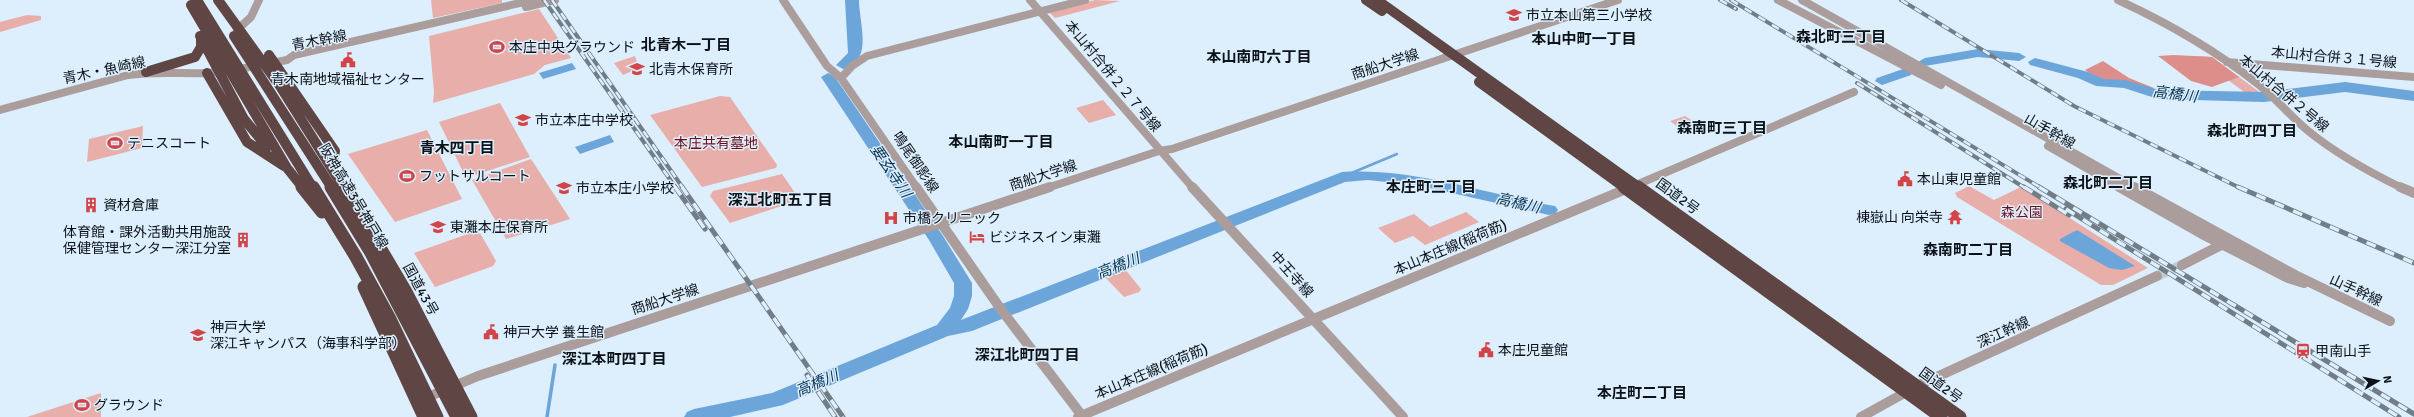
<svg xmlns="http://www.w3.org/2000/svg" width="2414" height="417" font-family="Signika,'Noto Sans JP',sans-serif">
<rect width="100%" height="100%" fill="#ddeefd"/>
<path fill="#e7aeaa" d="M 431,0 L 502,0 L 502,3 L 433,18 Z
M 1095,0 L 1120,1 L 1055,18 L 1049,12 Z
M 539,9 L 571,58 L 545,65 L 534,74 L 433,103 L 434,92 L 429,36 Z
M 27,15 L 41,16 L 41,20 L 0,32 L 0,22 Z
M 635,56 L 639,68 L 623,75 L 614,63 Z
M 2195,56 L 2212,57 L 2262,94 L 2247,94 Z
M 720,96 L 730,97 L 777,165 L 776,168 L 702,187 L 650,115 Z
M 1103,100 L 1116,115 L 1089,123 L 1076,108 Z
M 500,103 L 530,157 L 466,178 L 439,122 Z
M 1685,116 L 1696,123 L 1681,129 L 1670,121 Z
M 143,126 L 142,148 L 87,162 L 89,139 Z
M 427,130 L 462,199 L 395,222 L 348,154 Z
M 531,159 L 570,219 L 506,239 L 472,180 Z
M 782,174 L 800,200 L 730,223 L 710,196 L 713,191 Z
M 1969,186 L 1994,200 L 2021,187 L 2148,268 L 2113,285 L 2101,285 L 1957,197 L 1955,193 Z
M 1466,212 L 1479,222 L 1425,245 L 1413,236 L 1395,243 L 1378,228 L 1414,214 L 1430,227 Z
M 476,231 L 477,234 L 480,233 L 496,261 L 493,266 L 435,287 L 414,253 Z
M 1121,268 L 1124,268 L 1141,289 L 1139,292 L 1124,297 L 1103,275 Z
M 101,393 L 101,417 L 27,417 Z"/>
<path fill="#de8e8a" d="M 2174,55 L 2212,57 L 2239,77 L 2212,87 L 2191,81 L 2158,56 Z
M 2103,61 L 2129,78 L 2154,88 L 2151,91 C 2140,88 2129,83 2117,81 C 2100,78 2101,82 2085,70 Z"/>
<path fill="#6ba5d9" d="M 572,63 L 576,69 L 543,79 L 539,73 Z
M 610,135 L 614,142 L 580,154 L 575,147 Z
M 2077,230 L 2135,266 L 2122,270 L 2109,268 L 2060,241 L 2060,239 Z"/>
<g fill="none" stroke-linecap="round" stroke-linejoin="round">
<path stroke="#6ba5d9" stroke-width="2.5" d="M 1342,177 L 1397,154"/>
<path stroke="#6ba5d9" stroke-width="3.5" d="M 547,417 L 555,365"/>
<path fill="#6ba5d9" fill-rule="evenodd" d="M 845,0 L 859,0 C 859,23 874,62 843,69 L 836,65 L 848,53 Z
M 1978,49 L 2019,53 L 2026,57 L 2019,61 L 1978,57 L 1925,66 L 1918,62 L 1925,58 Z
M 2035,58 L 2088,72 L 2104,79 L 2125,80 L 2159,90 L 2264,92 L 2345,82 L 2414,91 L 2414,101 L 2345,92 L 2264,102 L 2158,99 L 2124,88 L 2096,86 L 2078,78 L 2030,65 L 2028,62 Z
M 1906,68 L 1913,72 L 1911,75 L 1882,85 L 1875,81 L 1877,78 Z
M 828,73 L 835,77 L 943,236 L 972,283 L 972,296 L 968,309 L 961,320 L 1342,172 C 1414,168 1479,192 1549,205 L 1555,206 L 1558,210 L 1555,214 L 1549,215 L 1421,186 L 1368,180 L 1345,182 L 972,331 L 948,336 L 783,405 L 730,417 L 684,417 L 687,412 L 694,409 L 772,393 L 937,325 L 950,308 L 954,296 L 954,283 L 929,240 L 821,77 Z"/>
<path stroke="#becddb" stroke-width="10" stroke-dasharray="10 5" stroke-linecap="butt" d="M 2157,276 L 2182,265"/>
<path stroke="#aa9d9c" stroke-width="8" d="M 783,0 L 827,66 L 841,78 L 917,188
M 1030,0 L 1193,188
M 1778,0 L 1941,85
M 1802,0 L 2136,188
M 2118,0 C 2168,23 2215,50 2258,84 C 2276,98 2290,116 2307,130 C 2335,153 2369,172 2402,188
M 526,7 L 555,0
M 237,30 L 251,17 L 259,0
M 2227,62 L 2414,77
M 841,78 L 852,66 L 867,56 L 1085,0
M 0,110 L 128,75 C 155,71 181,74 208,73 C 235,71 261,65 287,60 L 294,55 L 533,0
M 2048,146 L 2121,188
M 1047,188 L 1159,151 L 1172,149 L 1618,0
M 1629,188 L 1854,92"/>
<path stroke="#aa9d9c" stroke-width="10" d="M 916,187 L 1000,308 L 1083,417
M 1192,187 L 1403,417
M 2119,187 L 2202,234 L 2288,278 L 2304,283
M 2134,187 L 2295,275 L 2390,321
M 2400,187 L 2414,193
M 2182,265 L 2227,242
M 423,399 L 478,376 L 1050,187
M 1078,417 L 1631,187
M 1861,417 L 1917,386 L 2157,276"/>
<path stroke="#5f4644" stroke-width="10" d="M 197,0 L 313,188
M 218,0 L 280,86 L 344,188
M 1366,0 L 1382,11
M 1377,0 L 1640,188
M 191,5 L 287,168 L 303,188
M 200,36 L 244,119 L 267,147
M 234,36 L 332,188
M 269,55 L 335,151 L 332,168
M 146,72 L 195,57 L 201,47 L 201,37
M 207,73 L 247,142 L 284,166
M 1479,82 L 1625,188"/>
<path stroke="#5f4644" stroke-width="13" d="M 302,187 L 322,212
M 313,187 L 356,257 L 390,319 L 437,417
M 331,187 L 370,251 L 457,417
M 344,187 L 405,290 L 471,417
M 1624,187 L 1941,417
M 1638,187 L 1960,417
M 364,287 L 424,417"/>
<g stroke="#717d87" stroke-width="4">
<path id="rail-far1" d="M 544,0 L 676,188
M 552,0 L 683,188
M 1720,0 L 1736,9
M 1731,0 L 2041,188
M 1901,0 L 2074,106 L 2240,188
M 1857,83 L 2025,188"/>
</g>
<g stroke="#717d87" stroke-width="5">
<path id="rail" d="M 675,187 L 705,229
M 682,187 L 843,417
M 2024,187 L 2069,215
M 2039,187 L 2414,414
M 2238,187 L 2414,263
M 2066,209 L 2399,417
M 807,375 L 835,417"/>
</g>
<use href="#rail-far1" stroke="#ddeefd" stroke-width="2.5" stroke-dasharray="8" stroke-linecap="butt"/>
<use href="#rail" stroke="#ddeefd" stroke-width="3.5" stroke-dasharray="10" stroke-linecap="butt"/>
</g>
<defs>
<g id="school-bare" transform="scale(1.2)"><path d="M0-5L7-2L0 1L-7-2ZM-4 1L0 2.5L4 1V4Q0 6-4 4Z" fill="#d34448" stroke="#ddeefd" stroke-width="2.5" paint-order="stroke"/></g>
<g id="stadium-bare" transform="scale(1.2)"><path d="M0-5a6.5 5 0 1 0 0 10a6.5 5 0 1 0 0-10ZM-3.5-1.8h7v3.6h-7Z" fill="#d34448" stroke="#ddeefd" stroke-width="2.5" paint-order="stroke"/></g>
<g id="civic-bare" transform="scale(1.2)"><path d="M-.6-6.5H3V-4.5H.6V-3L4-1V1h2V6H-6V1h2V-1L-.6-3ZM-1.2 2.5V6h2.4V2.5Z" fill="#d34448" stroke="#ddeefd" stroke-width="2.5" paint-order="stroke"/></g>
<g id="building-bare" transform="scale(1.2)"><path d="M-4-6H4V6H1V3H-1V6H-4ZM-2.5-4.3h1.7v1.8h-1.7ZM.8-4.3h1.7v1.8H.8ZM-2.5-1h1.7V.8h-1.7ZM.8-1h1.7V.8H.8Z" fill="#d34448" stroke="#ddeefd" stroke-width="2.5" paint-order="stroke"/></g>
<g id="temple-bare" transform="scale(1.2)"><path d="M0-6L5-2H3V0L6.5 2.5H4V6H1.5V3h-3V6H-4V2.5H-6.5L-3 0V-2H-5Z" fill="#d34448" stroke="#ddeefd" stroke-width="2.5" paint-order="stroke"/></g>
<g id="hospital-bare" transform="scale(1.2)"><path d="M-5-5h3v3.5h4V-5h3V5h-3V1.5h-4V5h-3Z" fill="#d34448" stroke="#ddeefd" stroke-width="2.5" paint-order="stroke"/></g>
<g id="hotel-bare" transform="scale(1.2)"><path d="M-6-4.5h1.5V1H6V5H4.5V3h-9V5H-6ZM-4 0a1.8 1.8 0 1 1 3.6 0ZM.5 0V-2.5h3Q6-2.5 6 0Z" fill="#d34448" stroke="#ddeefd" stroke-width="2.5" paint-order="stroke"/></g>
<g id="university-bare" transform="scale(1.2)"><path d="M0-5L7-2L0 1L-7-2ZM-4 1L0 2.5L4 1V4Q0 6-4 4Z" fill="#d34448" stroke="#ddeefd" stroke-width="2.5" paint-order="stroke"/></g>
<g id="station-bare" transform="scale(1.2)"><path d="M-3-6H3Q5-6 5-4V2Q5 4 3 4L4.5 6H3L1.5 4h-3L-3 6H-4.5L-3 4Q-5 4-5 2V-4Q-5-6-3-6ZM-3.5-4v3h7v-3ZM-3.5 1v1.5H-2V1ZM2 1v1.5H3.5V1Z" fill="#d34448" stroke="#ddeefd" stroke-width="2.5" paint-order="stroke"/></g>
</defs>
<g fill-rule="evenodd">
<use href="#school-bare" x="1514" y="15"/>
<use href="#stadium-bare" x="497" y="47"/>
<use href="#civic-bare" x="348" y="60"/>
<use href="#school-bare" x="637" y="69"/>
<use href="#school-bare" x="523" y="120"/>
<use href="#stadium-bare" x="115" y="143"/>
<use href="#stadium-bare" x="407" y="176"/>
<use href="#civic-bare" x="1905" y="179"/>
<use href="#school-bare" x="564" y="188"/>
<use href="#building-bare" x="91" y="205"/>
<use href="#temple-bare" x="1955" y="217"/>
<use href="#hospital-bare" x="891" y="218"/>
<use href="#school-bare" x="438" y="227"/>
<use href="#hotel-bare" x="977" y="237"/>
<use href="#building-bare" x="243" y="240"/>
<use href="#civic-bare" x="491" y="332"/>
<use href="#university-bare" x="198" y="335"/>
<use href="#civic-bare" x="1486" y="350"/>
<use href="#station-bare" x="2303" y="351"/>
<use href="#stadium-bare" x="82" y="405"/>
</g>
<g text-anchor="middle" stroke-width="3" stroke-linejoin="round" paint-order="stroke">
<g font-size="14" fill="#0b1218" stroke="#ddeefd" text-anchor="start">
<text x="1526" y="20">市立本山第三小学校</text>
<text x="509" y="52">本庄中央グラウンド</text>
<text x="649" y="74">北青木保育所</text>
<text x="348" y="84" text-anchor="middle">青木南地域福祉センター</text>
<text x="535" y="125">市立本庄中学校</text>
<text x="127" y="148">テニスコート</text>
<text x="419" y="181">フットサルコート</text>
<text x="1917" y="184">本山東児童館</text>
<text x="576" y="193">市立本庄小学校</text>
<text x="103" y="210">資材倉庫</text>
<text x="1943" y="222" text-anchor="end">棟嶽山 向栄寺</text>
<text x="903" y="223">市橋クリニック</text>
<text x="450" y="232">東灘本庄保育所</text>
<text x="231" y="237" text-anchor="end">体育館・課外活動共用施設<tspan x="231" dy="16">保健管理センター深江分室</tspan></text>
<text x="989" y="242">ビジネスイン東灘</text>
<text x="210" y="332">神戸大学<tspan x="210" dy="16">深江キャンパス（海事科学部）</tspan></text>
<text x="503" y="337">神戸大学 養生館</text>
<text x="1498" y="355">本庄児童館</text>
<text x="2315" y="356">甲南山手</text>
<text x="94" y="410">グラウンド</text>
</g>
<g font-size="14" fill="#0b1218" stroke="#ddeefd">
<text transform="translate(319 40) rotate(-11)" y="5">青木幹線</text>
<text transform="translate(2334 57) rotate(5)" y="5">本山村合併３１号線</text>
<text transform="translate(1385 64) rotate(-18)" y="5">商船大学線</text>
<text transform="translate(104 70) rotate(-12)" y="5">青木・魚崎線</text>
<text transform="translate(1113 76) rotate(50)" y="5">本山村合併２２７号線</text>
<text transform="translate(2284 93) rotate(40)" y="5">本山村合併２号線</text>
<text transform="translate(2050 131) rotate(30)" y="5">山手幹線</text>
<text transform="translate(916 162) rotate(56)" y="5">鳴尾御影線</text>
<text transform="translate(1043 175) rotate(-18)" y="5">商船大学線</text>
<text transform="translate(354 196) rotate(59)" y="5">阪神高速3号神戸線</text>
<text transform="translate(1678 196) rotate(36)" y="5">国道2号</text>
<text transform="translate(1450 247) rotate(-23)" y="5">本山本庄線(稲荷筋)</text>
<text transform="translate(1292 274) rotate(48)" y="5">中王寺線</text>
<text transform="translate(421 289) rotate(61)" y="5">国道43号</text>
<text transform="translate(2356 290) rotate(25)" y="5">山手幹線</text>
<text transform="translate(665 299) rotate(-18)" y="5">商船大学線</text>
<text transform="translate(2003 332) rotate(-24)" y="5">深江幹線</text>
<text transform="translate(1151 371) rotate(-23)" y="5">本山本庄線(稲荷筋)</text>
<text transform="translate(1941 385) rotate(36)" y="5">国道2号</text>
</g>
<g font-size="14" fill="#6e0e18" stroke="#ddeefd">
<text x="716" y="148">本庄共有墓地</text>
<text x="2022" y="217">森公園</text>
</g>
<g font-size="15" font-weight="bold" fill="#0b1218" stroke="#ddeefd">
<text x="1841" y="42">森北町三丁目</text>
<text x="1584" y="44">本山中町一丁目</text>
<text x="686" y="50">北青木一丁目</text>
<text x="1259" y="62">本山南町六丁目</text>
<text x="1722" y="133">森南町三丁目</text>
<text x="2252" y="136">森北町四丁目</text>
<text x="1001" y="147">本山南町一丁目</text>
<text x="457" y="153">青木四丁目</text>
<text x="2108" y="188">森北町二丁目</text>
<text x="1431" y="192">本庄町三丁目</text>
<text x="780" y="205">深江北町五丁目</text>
<text x="1968" y="255">森南町二丁目</text>
<text x="1027" y="360">深江北町四丁目</text>
<text x="614" y="364">深江本町四丁目</text>
<text x="1642" y="398">本庄町二丁目</text>
</g>
<g font-size="15" font-style="italic" fill="#053355" stroke="#ddeefd">
<text transform="translate(2175 94) rotate(7)" y="5">高橋川</text>
<text transform="translate(891 171) rotate(56)" y="5">要玄寺川</text>
<text transform="translate(1518 203) rotate(13)" y="5">高橋川</text>
<text transform="translate(1118 266) rotate(-22)" y="5">高橋川</text>
<text transform="translate(817 383) rotate(-23)" y="5">高橋川</text>
</g>
</g>
<g transform="translate(2378 381) rotate(81)" stroke="#ddeefd" stroke-width="3" paint-order="stroke">
<path d="M0-3L7 15L0 10L-7 15Z" fill="#0b1218"/>
<text y="-6" font-size="11" font-weight="bold" text-anchor="middle" fill="#0b1218">N</text>
</g>
</svg>
